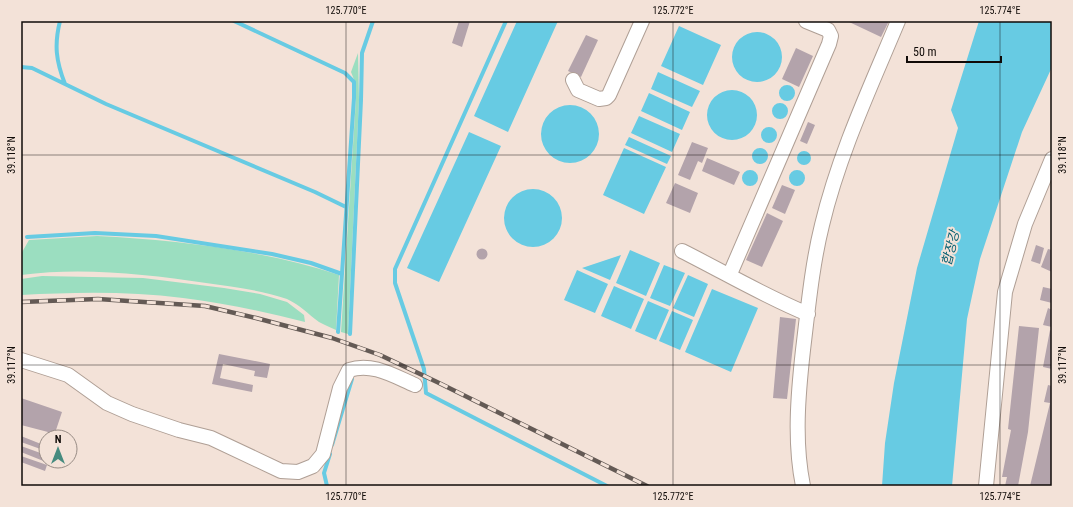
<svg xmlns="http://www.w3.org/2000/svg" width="1073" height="507" font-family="'Roboto Condensed','Noto Sans KR',sans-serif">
<rect width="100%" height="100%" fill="#f3e2d8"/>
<path fill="#9bdec0" d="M 358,53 L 359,100 L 348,334 L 341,332 L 356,99 L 355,82 L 351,72 Z
M 97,236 C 176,240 264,250 339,275 L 336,330 C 330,327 324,325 319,322 C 308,314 300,305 287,299 C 261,290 233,287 206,283 C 145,274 82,267 21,275 L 21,254 L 29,240 Z
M 42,276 L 143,278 L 224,288 L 260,294 L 287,302 L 304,315 L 305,322 C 265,312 224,303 183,298 C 129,291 75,292 21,295 L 21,279 Z"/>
<path fill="#67cbe3" d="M 517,21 L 558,21 L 508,132 L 474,116 Z
M 979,21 L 1052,21 L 1052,67 L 1022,132 L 980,259 L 967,319 L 952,486 L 882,486 L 885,443 L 894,383 L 917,268 L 958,128 L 951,110 Z
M 679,26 L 721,45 L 703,85 L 661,66 Z
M732 57a25 25 0 1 1 50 0a25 25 0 1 1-50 0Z
M 658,72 L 700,91 L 692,107 L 651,89 Z
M779 93a8 8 0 1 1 16 0a8 8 0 1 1-16 0Z
M707 115a25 25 0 1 1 50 0a25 25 0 1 1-50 0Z
M 649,93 L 690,112 L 682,130 L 641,111 Z
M772 111a8 8 0 1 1 16 0a8 8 0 1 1-16 0Z
M541 134a29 29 0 1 1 58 0a29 29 0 1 1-58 0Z
M 639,116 L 680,134 L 672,152 L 631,133 Z
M761 135a8 8 0 1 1 16 0a8 8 0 1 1-16 0Z
M 469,132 L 501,146 L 439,282 L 407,268 Z
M 629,137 L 671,156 L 667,164 L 625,145 Z
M752 156a8 8 0 1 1 16 0a8 8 0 1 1-16 0Z
M 624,148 L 666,167 L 644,214 L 603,195 Z
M797 158a7 7 0 1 1 14 0a7 7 0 1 1-14 0Z
M789 178a8 8 0 1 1 16 0a8 8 0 1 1-16 0Z
M742 178a8 8 0 1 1 16 0a8 8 0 1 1-16 0Z
M504 218a29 29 0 1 1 58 0a29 29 0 1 1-58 0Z
M 630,250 L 660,263 L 646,296 L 616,283 Z
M 621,255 L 610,280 L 582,268 Z
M 664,265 L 685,273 L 670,306 L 650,298 Z
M 577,270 L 608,284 L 595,313 L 564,300 Z
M 688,275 L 708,284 L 694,317 L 673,308 Z
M 614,286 L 644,299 L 631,329 L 601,316 Z
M 712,289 L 758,308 L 731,372 L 685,352 Z
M 648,301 L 669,310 L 656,340 L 635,331 Z
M 672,311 L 693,320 L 680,350 L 659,341 Z"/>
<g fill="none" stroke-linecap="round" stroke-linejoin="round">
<path stroke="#67cbe3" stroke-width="4" d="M 60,21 C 54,45 56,61 65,84
M 234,21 L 345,73 L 354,82 L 354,98 L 338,332
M 506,21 L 395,269 L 395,283 L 424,369 L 426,393 L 607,486
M 21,67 L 32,68 L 106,104 L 315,192 L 346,207
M 27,237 L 95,233 L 156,236 L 272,254 L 311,263 L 342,274
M 350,334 L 361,100 L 362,53 L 373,21
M 332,445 L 352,379
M 327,486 L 324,473 L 330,454"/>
</g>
<path fill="#b3a3ab" d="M 459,21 L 470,21 L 462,47 L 452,43 Z
M 847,21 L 889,21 L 881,37 Z
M 586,35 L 598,40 L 581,77 L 568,71 Z
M 796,48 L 813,56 L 799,87 L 782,79 Z
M 808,122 L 815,125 L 807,144 L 800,141 Z
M 692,142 L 708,148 L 702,163 L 698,161 L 690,180 L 678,175 Z
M 707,158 L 740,172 L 734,185 L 702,171 Z
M 675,183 L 698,193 L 690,213 L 666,203 Z
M 782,185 L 795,190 L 785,214 L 772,208 Z
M 767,213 L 783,221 L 762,267 L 746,260 Z
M 1036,245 L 1044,248 L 1040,264 L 1031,261 Z
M476.5 254a5.5 5.5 0 1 1 11 0a5.5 5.5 0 1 1-11 0Z
M 1048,249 L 1052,250 L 1052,272 L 1041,267 Z
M 1043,287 L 1052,289 L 1052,303 L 1040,300 Z
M 1048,308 L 1052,310 L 1052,327 L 1043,325 Z
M 780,317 L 796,319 L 787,399 L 773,398 Z
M 1019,326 L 1039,328 L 1028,432 L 1018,486 L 1005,486 L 1007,477 L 1002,477 L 1011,430 L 1008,429 Z
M 1050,330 L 1052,331 L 1052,369 L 1043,367 Z
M 219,354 L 270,364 L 267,378 L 254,376 L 255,371 L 223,364 L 220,378 L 253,385 L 252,392 L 212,384 Z
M 1048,385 L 1052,386 L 1052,486 L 1030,486 L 1050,403 L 1044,402 Z
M 21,398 L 62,412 L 54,436 L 47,434 L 48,432 L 21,425 Z
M 21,436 L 46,446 L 46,451 L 21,442 Z
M 21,446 L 46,455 L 46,462 L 21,452 Z
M 21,456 L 47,465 L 45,471 L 21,462 Z"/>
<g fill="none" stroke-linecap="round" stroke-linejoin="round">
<g stroke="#af9f95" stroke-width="16">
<path id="minor" d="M 573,80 L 578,90 L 599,99 L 606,98 L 609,95 L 642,21
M 682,251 C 724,272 764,296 808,314
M 730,274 L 829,44 L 831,36 L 828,30 L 806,21
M 21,360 L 68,375 L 107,403 L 132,414 L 179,430 L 211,438 L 281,471 L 298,472 L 313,466 L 323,454 L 340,388 L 349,370 C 372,362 394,376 415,385
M 803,486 C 794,442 798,395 803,350 C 808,309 812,265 822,225 C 839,154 870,88 898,21
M 986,486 L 1005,292 L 1025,224 L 1052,159"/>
</g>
<use href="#minor" stroke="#fff" stroke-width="14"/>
<g stroke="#645a55" stroke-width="4.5">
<path id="rail" d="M 21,302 L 98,299 L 205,306 L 256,318 L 332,338 L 380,355 L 437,382 L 647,486"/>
</g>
<use href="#rail" stroke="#f3e2d8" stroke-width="3" stroke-dasharray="9" stroke-linecap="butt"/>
</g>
<path fill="none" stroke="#100b08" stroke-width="1" stroke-opacity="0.45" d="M 346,21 L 346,486M 673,21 L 673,486M 1000,21 L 1000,486M 21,155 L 1052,155M 21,365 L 1052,365"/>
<g text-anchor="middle" stroke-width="4" stroke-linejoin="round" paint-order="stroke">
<g font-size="13" font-style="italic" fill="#086071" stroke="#f3e2d8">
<text transform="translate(950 248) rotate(-76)" y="5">합장강</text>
</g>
</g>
<rect width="1073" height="507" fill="none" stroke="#f3e2d8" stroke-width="44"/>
<g transform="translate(58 449)"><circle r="19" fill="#f3e2d8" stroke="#988c85"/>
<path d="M0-3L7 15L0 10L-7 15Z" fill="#468b7f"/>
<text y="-6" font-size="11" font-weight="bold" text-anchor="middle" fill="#100b08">N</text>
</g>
<path d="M907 56v6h94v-6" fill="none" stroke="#100b08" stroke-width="2"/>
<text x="913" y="56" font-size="12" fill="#100b08" stroke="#f3e2d8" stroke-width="3" paint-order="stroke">50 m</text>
<rect x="22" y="22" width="1029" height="463" fill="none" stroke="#100b08" stroke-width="1.5"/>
<g font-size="10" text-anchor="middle" fill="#100b08">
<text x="346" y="14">125.770°E</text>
<text x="673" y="14">125.772°E</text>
<text x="1000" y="14">125.774°E</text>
<text transform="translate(11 155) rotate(-90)" y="4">39.118°N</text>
<text transform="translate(1062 155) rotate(-90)" y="4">39.118°N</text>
<text transform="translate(11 365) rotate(-90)" y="4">39.117°N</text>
<text transform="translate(1062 365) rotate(-90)" y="4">39.117°N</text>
<text x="346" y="500">125.770°E</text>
<text x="673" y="500">125.772°E</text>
<text x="1000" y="500">125.774°E</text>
</g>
</svg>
